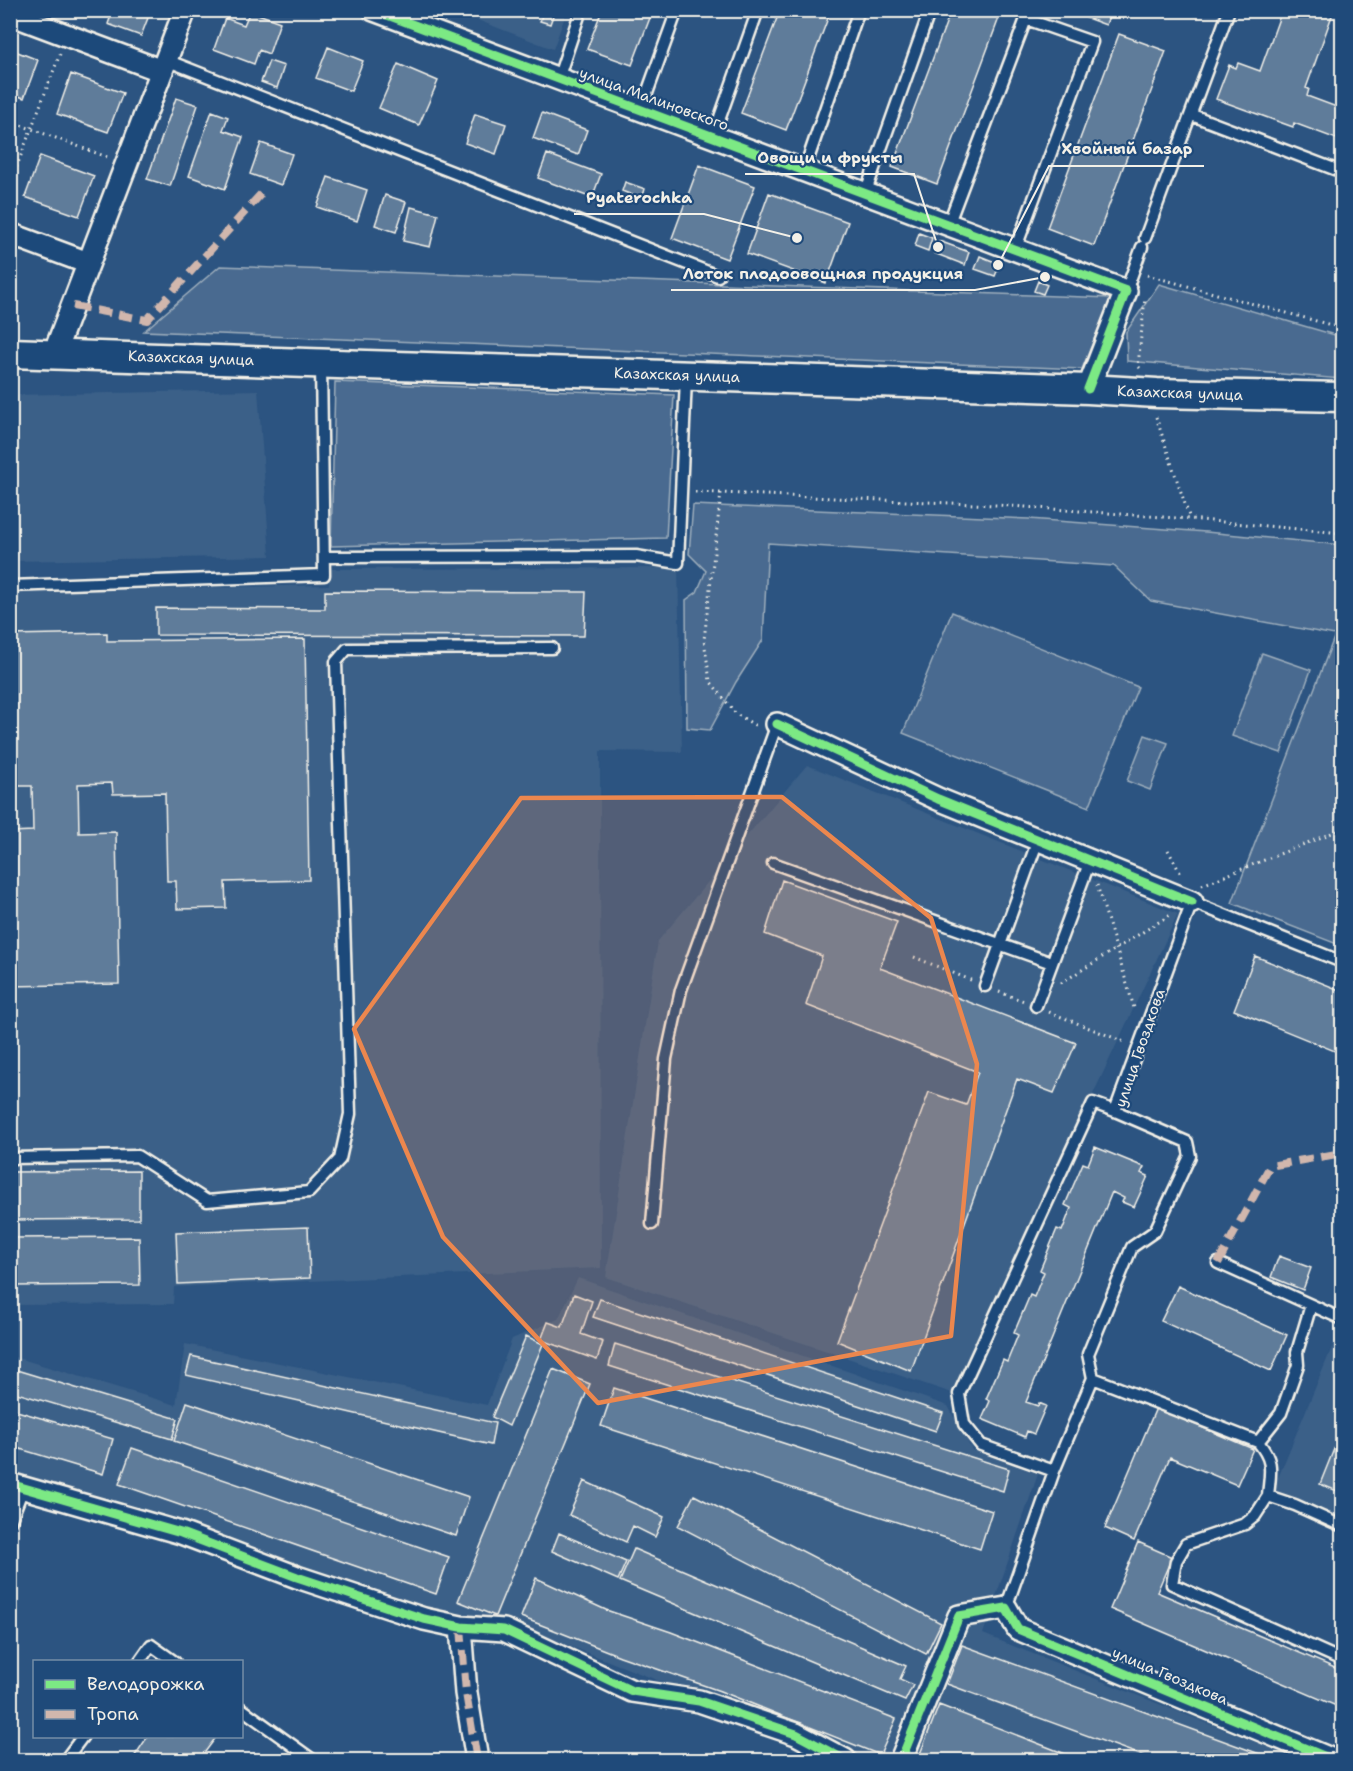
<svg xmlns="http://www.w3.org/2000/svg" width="1353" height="1771" font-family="'Shantell Sans',sans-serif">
<rect width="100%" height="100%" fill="#2c5481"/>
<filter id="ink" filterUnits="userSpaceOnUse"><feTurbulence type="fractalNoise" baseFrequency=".0167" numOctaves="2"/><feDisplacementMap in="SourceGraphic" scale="12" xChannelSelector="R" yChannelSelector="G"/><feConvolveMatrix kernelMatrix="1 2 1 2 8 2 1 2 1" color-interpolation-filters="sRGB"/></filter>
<g filter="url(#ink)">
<path fill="#3b6088" d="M 454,11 L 567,11 L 553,49 Z
M 258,390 L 270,556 L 11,561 L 11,395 Z
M 678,568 L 682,752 L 600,751 L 601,1268 L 174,1287 L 173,1304 L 11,1305 L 10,592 L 329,585 L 330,569 Z
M 807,765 L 1178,914 L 952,1393 L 606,1277 L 658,941 Z
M 578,1278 L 948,1406 L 972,1450 L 1038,1474 L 983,1634 L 1300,1760 L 861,1760 L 524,1628 L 446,1616 L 11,1471 L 11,1356 L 176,1405 L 185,1344 L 487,1405 L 512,1339 L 558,1319 Z
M 1340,1328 L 1342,1329 L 1342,1518 L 1273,1490 Z"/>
<path fill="#496b90" stroke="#9eaebc" stroke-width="1.5" d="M 220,266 L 1111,298 L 1082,369 L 144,331 Z
M 1159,284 L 1342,337 L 1342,379 L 1127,361 L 1126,332 Z
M 335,382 L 674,395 L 666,538 L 331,546 Z
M 693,505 L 1029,519 L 1206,532 L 1342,545 L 1342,946 L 1232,903 L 1335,635 L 1151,601 L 1114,566 L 768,543 L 763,640 L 736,682 L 710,730 L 687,728 L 686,600 L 697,592 L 706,571 L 689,554 Z
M 952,612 L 1138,687 L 1089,807 L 903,733 Z
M 1262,653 L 1311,670 L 1281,753 L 1232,736 Z
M 1145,735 L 1168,743 L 1150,790 L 1127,781 Z"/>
<path fill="#5e7b9a" stroke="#f4f1e8" stroke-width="1.5" d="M 113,10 L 151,10 L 141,36 L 108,24 Z
M 544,10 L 555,10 L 550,24 L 540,21 Z
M 602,10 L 653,10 L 632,65 L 587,49 Z
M 780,10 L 831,10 L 786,130 L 741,113 Z
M 951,10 L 1002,10 L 937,184 L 892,167 Z
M 1065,10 L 1111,10 L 1106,25 Z
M 1282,10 L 1334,10 L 1306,88 L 1309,89 L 1307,96 L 1342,109 L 1342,141 L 1294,123 L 1293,127 L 1216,99 L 1229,65 L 1236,68 L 1238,63 L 1260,71 Z
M 250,11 L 280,22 L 269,54 L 259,50 L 254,64 L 214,49 L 225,18 L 244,25 Z
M 1119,34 L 1166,51 L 1094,246 L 1047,228 Z
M 328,47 L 363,61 L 351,91 L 316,78 Z
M 10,49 L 38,60 L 24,98 L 10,93 Z
M 269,61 L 284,66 L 277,88 L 261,82 Z
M 398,64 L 438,81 L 419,125 L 379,108 Z
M 71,74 L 123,93 L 108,132 L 57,114 Z
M 176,98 L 198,105 L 170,186 L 147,179 Z
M 212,111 L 228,117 L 223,130 L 243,137 L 225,189 L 189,176 Z
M 542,113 L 587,130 L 578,155 L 533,138 Z
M 475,114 L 506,124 L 496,154 L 465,143 Z
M 261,143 L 292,154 L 281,185 L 250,174 Z
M 547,154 L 601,174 L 592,198 L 538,178 Z
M 40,156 L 94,176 L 79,216 L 25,197 Z
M 699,165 L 755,186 L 727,259 L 672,238 Z
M 328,177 L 367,190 L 357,221 L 317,207 Z
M 625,182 L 645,189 L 642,199 L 622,191 Z
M 769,193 L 848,222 L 826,283 L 747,254 Z
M 385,195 L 406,202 L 396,232 L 375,225 Z
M 411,207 L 438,214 L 430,247 L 403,241 Z
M 919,233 L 932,238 L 928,251 L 915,246 Z
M 939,241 L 969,252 L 965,265 L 934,253 Z
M 980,256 L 1000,264 L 995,276 L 975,269 Z
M 1038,281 L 1047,285 L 1043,294 L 1034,291 Z
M 325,591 L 586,592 L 584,636 L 156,635 L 156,608 L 325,609 Z
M 107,633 L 107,641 L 305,639 L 309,880 L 225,882 L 226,908 L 177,909 L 176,881 L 167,881 L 165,793 L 113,794 L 112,783 L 78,784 L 79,833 L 116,832 L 119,984 L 10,986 L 10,832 L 33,831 L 32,786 L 10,786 L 10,635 Z
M 782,880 L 897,922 L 880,968 L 1076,1043 L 1054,1093 L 1017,1079 L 911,1371 L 837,1341 L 929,1092 L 966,1105 L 978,1072 L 806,1005 L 822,956 L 765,934 Z
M 1255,956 L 1342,991 L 1342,1054 L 1234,1010 Z
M 1095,1147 L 1144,1167 L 1141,1173 L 1148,1176 L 1134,1207 L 1122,1202 L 1124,1198 L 1112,1192 L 1026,1402 L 1038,1406 L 1039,1403 L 1046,1406 L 1034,1434 L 1027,1431 L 1025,1437 L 982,1419 L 990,1401 L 986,1399 L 1003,1360 L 1007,1362 L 1018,1335 L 1014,1333 L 1030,1295 L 1034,1297 L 1044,1272 L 1040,1270 L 1057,1229 L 1062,1231 L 1071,1208 L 1065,1205 L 1083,1163 L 1088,1165 Z
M 139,1171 L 139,1219 L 10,1220 L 10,1172 Z
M 308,1227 L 310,1278 L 178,1284 L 176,1232 Z
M 139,1237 L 140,1285 L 10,1286 L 10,1238 Z
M 1279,1256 L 1311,1268 L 1303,1290 L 1271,1277 Z
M 1178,1286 L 1287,1335 L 1271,1371 L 1161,1321 Z
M 574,1294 L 592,1301 L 581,1334 L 603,1342 L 597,1360 L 541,1340 L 548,1322 L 562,1327 Z
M 600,1299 L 943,1413 L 936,1431 L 593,1317 Z
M 526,1336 L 543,1344 L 509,1426 L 492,1417 Z
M 615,1344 L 1009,1469 L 1003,1491 L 609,1366 Z
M 191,1356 L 495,1423 L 491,1445 L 186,1375 Z
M 10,1368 L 178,1419 L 172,1439 L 10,1391 Z
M 553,1369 L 590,1384 L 495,1616 L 458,1601 Z
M 614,1388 L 992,1511 L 980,1549 L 601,1426 Z
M 187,1402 L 469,1497 L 456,1536 L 174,1441 Z
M 1156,1408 L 1253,1449 L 1237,1485 L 1170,1457 L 1134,1541 L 1105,1528 Z
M 10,1409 L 113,1439 L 103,1474 L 10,1446 Z
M 1342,1429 L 1342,1493 L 1320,1484 Z
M 132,1448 L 449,1557 L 436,1594 L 119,1484 Z
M 584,1481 L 664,1517 L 655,1537 L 633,1526 L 626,1542 L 569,1515 Z
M 694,1495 L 941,1623 L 926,1654 L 678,1526 Z
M 559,1533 L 626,1562 L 618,1580 L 552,1551 Z
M 1138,1542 L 1172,1557 L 1157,1592 L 1342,1671 L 1342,1703 L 1341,1708 L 1110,1609 Z
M 634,1549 L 906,1666 L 900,1679 L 913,1685 L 905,1701 L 620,1581 Z
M 536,1578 L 606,1610 L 671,1632 L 896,1719 L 880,1755 L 720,1691 L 620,1656 L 521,1617 Z
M 962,1645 L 1276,1760 L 1154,1760 L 947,1684 Z
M 939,1705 L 1081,1760 L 918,1759 Z
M 148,1736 L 217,1736 L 199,1760 L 132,1760 Z"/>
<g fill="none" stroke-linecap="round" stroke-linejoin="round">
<g stroke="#f4f1e8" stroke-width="15">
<path id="service" d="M 166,60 L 718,276
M 558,79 L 581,10
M 641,110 L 677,10
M 1192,115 L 1342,172
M 713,137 L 758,10
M 804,171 L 859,10
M 865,194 L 930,10
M 948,225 L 1026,19 L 1092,42 L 1015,250
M 1145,238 L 1229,10
M 1126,291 L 1142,247
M 324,557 L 636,556 L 678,563 L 686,378
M 10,586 L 324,575 L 321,365
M 773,863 L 1052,963
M 985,986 L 1038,840
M 1036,1006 L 1090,861
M 10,1158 L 137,1156 L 207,1201 L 309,1192 L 340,1159 L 350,1114 L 336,662 L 347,649 L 552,648
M 652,1224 L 666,1059 L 681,990 L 777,724
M 1218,1263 L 1342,1319
M 1093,1378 L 1258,1442 C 1275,1462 1270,1472 1268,1496
M 1258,1442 L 1281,1413 L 1298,1365 L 1297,1352 L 1311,1305
M 1054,1471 L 981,1445 L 964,1424 L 959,1394 L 1093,1103 L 1115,1111
M 10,1522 L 24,1486
M 1342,1526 L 1295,1505 L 1268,1496 L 1255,1516 L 1245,1524 L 1186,1544 L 1176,1561 L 1172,1584 L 1342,1660
M 1006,1608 L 1054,1471 L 1093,1378 L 1088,1354 L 1132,1247 L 1155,1231 L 1190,1156 L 1187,1142 L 1115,1111 L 1192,902 L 1342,962
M 139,1662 L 151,1645 L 175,1662
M 242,1709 L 313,1760
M 65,1760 L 83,1736"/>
</g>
<g stroke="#f4f1e8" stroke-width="26">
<path id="minor" d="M 374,10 L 1126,291 L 1088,389
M 10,14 L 162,71
M 10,234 L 88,263
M 54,354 L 185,10
M 777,724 L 938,799 L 1192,902
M 10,1484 L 181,1533 L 297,1577 L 424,1619 L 461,1627 L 504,1630 L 632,1691 L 699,1701 L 796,1734 L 845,1760
M 461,1627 L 466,1693 L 477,1760
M 901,1760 L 959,1616 L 1006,1608 L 1018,1629 L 1333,1760"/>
</g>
<g stroke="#f4f1e8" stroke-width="33">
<path id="secondary" d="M 10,353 L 1088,389 L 1157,393 L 1342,397"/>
</g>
<path stroke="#f4f1e8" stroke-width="3" stroke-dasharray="1.5 4.5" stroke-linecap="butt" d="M 10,121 L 107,157
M 10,184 L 60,54
M 1147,275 L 1342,328
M 1140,368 L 1138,366 L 1145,298
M 1156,417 L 1190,519
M 695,492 L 997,505 L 1190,519 L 1342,533
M 721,493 L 704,640 L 710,681 L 736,714 L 758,727
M 1168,850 L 1182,876
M 1097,885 L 1135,1011
M 1202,885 L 1342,829
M 914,957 L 973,981
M 1061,983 L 1170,915
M 999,992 L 1024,1001
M 1049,1012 L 1127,1043"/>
<use href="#service" stroke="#1f4a7a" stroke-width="10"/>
<use href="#minor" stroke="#1f4a7a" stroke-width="21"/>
<use href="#secondary" stroke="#1f4a7a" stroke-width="28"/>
<path stroke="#d1b7ad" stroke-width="8" stroke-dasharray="15 8" stroke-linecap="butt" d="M 73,306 L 147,320 L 261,194
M 1218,1263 L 1270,1166 L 1342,1153
M 461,1627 L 466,1693 L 477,1760"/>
<g stroke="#1f4a7a" stroke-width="13">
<path id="cycleway" d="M 374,10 L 1126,291 L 1088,389
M 777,724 L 938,799 L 1192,902
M 10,1484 L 181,1533 L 297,1577 L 424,1619 L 461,1627 L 504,1630 L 632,1691 L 699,1701 L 796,1734 L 845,1760
M 901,1760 L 959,1616 L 1006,1608 L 1018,1629 L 1333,1760"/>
</g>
<use href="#cycleway" stroke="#7ce984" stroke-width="9"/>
</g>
</g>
<path fill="#ec874e" fill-opacity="0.2" stroke="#ec874e" stroke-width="4.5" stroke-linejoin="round" d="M 782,797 L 931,918 L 977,1064 L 951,1336 L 598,1403 L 443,1237 L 354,1029 L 521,798 Z"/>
<g text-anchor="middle" stroke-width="4.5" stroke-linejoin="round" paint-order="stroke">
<g font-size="15" fill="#f4f1e8" stroke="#1f4a7a">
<text transform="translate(654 99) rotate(20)" y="5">улица Малиновского</text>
<text transform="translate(191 358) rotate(2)" y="5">Казахская улица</text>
<text transform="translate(677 375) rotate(2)" y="5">Казахская улица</text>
<text transform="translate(1180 393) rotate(2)" y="5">Казахская улица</text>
<text transform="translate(1140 1048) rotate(-71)" y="5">улица Гвоздкова</text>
<text transform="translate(1170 1676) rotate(23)" y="5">улица Гвоздкова</text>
</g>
</g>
<path fill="none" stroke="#f4f1e8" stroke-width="2" d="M998 265L1049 166H1204M938 247L914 174H745M797 238L704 214H574M1045 277L975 290H671"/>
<g fill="#f4f1e8" stroke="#1f4a7a" stroke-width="2">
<circle cx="998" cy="265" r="6"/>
<circle cx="938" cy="247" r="6"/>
<circle cx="797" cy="238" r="6"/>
<circle cx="1045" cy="277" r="6"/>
</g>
<g font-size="16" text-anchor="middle" font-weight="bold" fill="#f4f1e8" stroke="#1f4a7a" stroke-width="4.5" stroke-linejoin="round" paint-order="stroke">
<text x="1127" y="154">Хвойный базар</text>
<text x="830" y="163">Овощи и фрукты</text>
<text x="639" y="203">Pyaterochka</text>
<text x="823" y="279">Лоток плодоовощная продукция</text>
</g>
<rect width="1353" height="1771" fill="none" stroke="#1f4a7a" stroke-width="36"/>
<rect x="18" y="18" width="1317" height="1735" fill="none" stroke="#f4f1e8" stroke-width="2" filter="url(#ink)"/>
<rect x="33" y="1660" width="210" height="78" fill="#1f4a7a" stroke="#748da6" stroke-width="1.5"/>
<rect x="45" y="1680" width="30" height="9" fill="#7ce984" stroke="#748da6" stroke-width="1.5"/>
<text x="87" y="1690" font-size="18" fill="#f4f1e8">Велодорожка</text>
<rect x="45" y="1710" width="30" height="9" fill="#d1b7ad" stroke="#748da6" stroke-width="1.5"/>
<text x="87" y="1720" font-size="18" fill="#f4f1e8">Тропа</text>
</svg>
